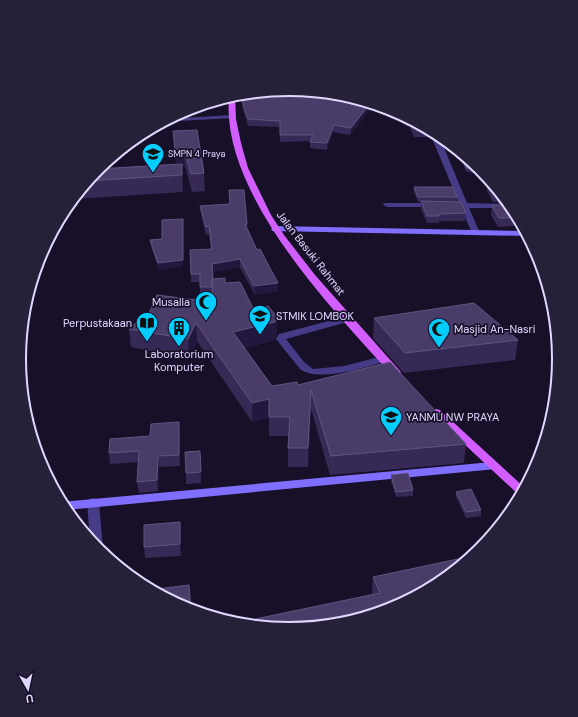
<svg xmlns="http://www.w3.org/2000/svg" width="578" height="717" font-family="'DM Sans',sans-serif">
<rect width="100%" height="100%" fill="#171028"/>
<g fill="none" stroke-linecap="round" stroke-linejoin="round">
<path fill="#453b87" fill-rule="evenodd" d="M 231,115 L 233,116 L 233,118 L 161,122 L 168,119 Z
M 430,129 L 438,133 L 467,203 L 509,204 L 513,208 L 469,208 L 480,233 L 479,235 L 473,235 L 472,233 L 461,208 L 449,207 L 445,205 L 449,203 L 459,203 L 429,131 Z
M 384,203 L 433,203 L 437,205 L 433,207 L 387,207 L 383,205 Z
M 348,316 L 353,319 L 351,321 L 286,339 L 304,362 L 313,369 L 344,366 L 383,356 L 387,357 L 388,359 L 387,361 C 366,367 318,383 300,369 L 276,339 L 279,334 Z
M 93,498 L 97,499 L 99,502 L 103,548 L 101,551 L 90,540 L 87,502 L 89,499 Z"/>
<path fill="#806eff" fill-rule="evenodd" d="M 275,226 L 526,231 L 528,236 L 272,231 L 271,229 Z
M 492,462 L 496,463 L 498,466 L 496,469 L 66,510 L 61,502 Z"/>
<path fill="#d35eff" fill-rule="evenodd" d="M 235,94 L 236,119 L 241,143 L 248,168 L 271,215 L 284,235 L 315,275 L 400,371 L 401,373 L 400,375 L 392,375 C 331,308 220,193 229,96 Z
M 436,409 L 440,410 L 525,488 L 520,496 L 432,414 L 431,412 Z"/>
</g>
<path fill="#372956" d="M 342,94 L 349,96 L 348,97 L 353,97 L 366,101 L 366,105 L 369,111 L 350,135 L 333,132 L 327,150 L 310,148 L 310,141 L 280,142 L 280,127 L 248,126 L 242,106 L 242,100 Z
M 402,114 L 430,129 L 430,137 L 414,137 L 409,126 L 406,126 Z
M 173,131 L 204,173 L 205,191 L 192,192 L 185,166 L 182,166 L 183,192 L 75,199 L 75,196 L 97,169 L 176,164 Z
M 459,150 L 480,168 L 485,174 L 466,172 Z
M 488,182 L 492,182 L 514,209 L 522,225 L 515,225 L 515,226 L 498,227 L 491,215 L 492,206 L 497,206 L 498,202 L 493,202 L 487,191 Z
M 414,187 L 457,197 L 457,202 L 423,202 L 466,213 L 465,221 L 439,221 L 439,223 L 427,223 L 421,209 L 421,202 L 418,202 L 414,192 Z
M 229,190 L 247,224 L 247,229 L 257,250 L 278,283 L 278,291 L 255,295 L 240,267 L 213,272 L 213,279 L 225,283 L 254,310 L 277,334 L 275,340 L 244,348 L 272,386 L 298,385 L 466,444 L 464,463 L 330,475 L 311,409 L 308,467 L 288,467 L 288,436 L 269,436 L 269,417 L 252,422 L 197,341 L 189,358 L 131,347 L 129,329 L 147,318 L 213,302 L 212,295 L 200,296 L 200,282 L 191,282 L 191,274 L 211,249 L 209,234 L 206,235 L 201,214 L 200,206 L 229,204 Z
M 183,225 L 183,266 L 159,270 L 151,246 L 150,240 L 162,239 Z
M 374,318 L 518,340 L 515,360 L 404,373 L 373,338 Z
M 180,433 L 180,466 L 159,467 L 158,491 L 139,493 L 137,482 L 139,462 L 110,464 L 109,453 L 150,436 Z
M 200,451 L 201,483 L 186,484 L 186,473 Z
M 391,475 L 413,490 L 413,496 L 396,497 L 391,481 Z
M 456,492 L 481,510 L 481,516 L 466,518 L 456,497 Z
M 180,522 L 181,556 L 145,558 L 144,547 Z
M 373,577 L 439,583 L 372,594 Z"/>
<path fill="#22173c" d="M 343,94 L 349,96 L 339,103 L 339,96 Z
M 366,101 L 365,110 L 369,105 L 369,111 L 350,135 L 351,128 L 365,105 Z
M 334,125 L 333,132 L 327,150 L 327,143 Z
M 184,149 L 185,166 L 182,166 L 183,192 L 182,175 L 176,167 L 175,150 Z
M 183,219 L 183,266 L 159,270 L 158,263 Z
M 240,259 L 240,267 L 213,272 L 212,264 Z
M 278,283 L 278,291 L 255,295 L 254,286 Z
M 277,317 L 277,334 L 275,340 L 234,350 L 233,332 Z
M 196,323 L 197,341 L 189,358 L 188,339 Z
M 311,390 L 311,409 L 308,467 L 308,448 Z
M 269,399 L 269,417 L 252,422 L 252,403 Z
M 34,418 L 37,433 L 35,446 L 31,435 Z
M 179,422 L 180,433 L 180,466 L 179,455 Z
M 158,456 L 159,467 L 158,491 L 157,480 Z
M 180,522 L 181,533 L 181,556 L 180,544 Z"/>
<path fill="#493c68" stroke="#615480" d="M 289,88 L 342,94 L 343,94 L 339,96 L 353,97 L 366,101 L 365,105 L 369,105 L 351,128 L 334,125 L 327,143 L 310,142 L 313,135 L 280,135 L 280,121 L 248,119 L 242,100 L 245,93 Z
M 410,118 L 428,128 L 415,129 Z
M 197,130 L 204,173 L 191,174 L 184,149 L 175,150 L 173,131 Z
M 461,152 L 480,168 L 481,169 L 466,168 Z
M 182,164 L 182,175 L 87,181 L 97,169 Z
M 488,182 L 492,182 L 501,194 L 494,194 Z
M 414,187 L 453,187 L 457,197 L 418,197 Z
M 229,190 L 244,190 L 247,224 L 245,224 L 257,250 L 260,249 L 278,283 L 254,286 L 240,259 L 212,264 L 213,279 L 212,279 L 212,287 L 200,287 L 200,274 L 191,274 L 190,250 L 212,249 L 209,226 L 206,227 L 200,206 L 230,204 Z
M 421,201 L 461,202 L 466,213 L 439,214 L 439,216 L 427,216 Z
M 498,201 L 507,201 L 514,209 L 518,216 L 515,216 L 516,218 L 499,218 L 492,206 L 501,205 Z
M 183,219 L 183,260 L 158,263 L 150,240 L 162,239 L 162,220 Z
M 225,278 L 225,283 L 240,282 L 254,310 L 268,306 L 277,317 L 275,322 L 233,332 L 272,386 L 297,382 L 298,385 L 390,362 L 466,444 L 331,456 L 311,390 L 308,448 L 288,448 L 290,417 L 269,417 L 269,399 L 252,403 L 196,323 L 188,339 L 129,329 L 143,317 L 147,318 L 157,295 L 213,302 L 212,279 Z
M 474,303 L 518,340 L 405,353 L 374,318 Z
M 34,418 L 31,435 L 27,419 Z
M 179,422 L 179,455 L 158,456 L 157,480 L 137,482 L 139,451 L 109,453 L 110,439 L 150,436 L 151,424 Z
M 200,451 L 201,472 L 186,473 L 185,452 Z
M 408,473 L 413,490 L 396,492 L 391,475 Z
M 471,489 L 481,510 L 466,512 L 456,492 Z
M 180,522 L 180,544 L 144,547 L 144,525 Z
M 87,529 L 87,536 L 82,530 Z
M 472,556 L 439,583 L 392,608 L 341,623 L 289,628 L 236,623 L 380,593 L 373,577 Z
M 189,585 L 191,610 L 185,608 L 157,593 L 157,589 Z"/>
<defs>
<g id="school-pin" transform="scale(1.15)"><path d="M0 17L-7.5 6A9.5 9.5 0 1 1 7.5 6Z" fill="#03cdff" stroke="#171028"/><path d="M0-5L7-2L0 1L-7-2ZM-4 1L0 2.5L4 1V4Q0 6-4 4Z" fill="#111"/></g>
<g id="mosque-pin" transform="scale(1.15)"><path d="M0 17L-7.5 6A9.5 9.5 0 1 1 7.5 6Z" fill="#03cdff" stroke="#171028"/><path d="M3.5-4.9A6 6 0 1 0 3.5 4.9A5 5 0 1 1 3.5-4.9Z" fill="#111"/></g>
<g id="university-pin" transform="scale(1.15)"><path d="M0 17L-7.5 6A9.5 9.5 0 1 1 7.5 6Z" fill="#03cdff" stroke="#171028"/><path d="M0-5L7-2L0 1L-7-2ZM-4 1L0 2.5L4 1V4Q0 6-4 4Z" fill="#111"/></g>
<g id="library-pin" transform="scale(1.15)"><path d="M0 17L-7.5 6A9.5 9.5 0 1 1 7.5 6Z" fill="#03cdff" stroke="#171028"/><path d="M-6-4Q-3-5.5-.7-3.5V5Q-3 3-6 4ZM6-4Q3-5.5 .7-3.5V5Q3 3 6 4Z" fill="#111"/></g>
<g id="building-pin" transform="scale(1.15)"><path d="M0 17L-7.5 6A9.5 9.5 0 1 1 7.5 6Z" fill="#03cdff" stroke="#171028"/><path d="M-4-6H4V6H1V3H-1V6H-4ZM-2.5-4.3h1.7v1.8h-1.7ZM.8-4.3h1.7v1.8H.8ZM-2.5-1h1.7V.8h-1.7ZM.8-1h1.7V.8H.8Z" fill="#111"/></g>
</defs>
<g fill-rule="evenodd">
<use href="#school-pin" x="153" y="154"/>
<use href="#mosque-pin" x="206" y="302"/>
<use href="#university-pin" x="260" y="316"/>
<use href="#library-pin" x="147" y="323"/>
<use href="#building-pin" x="179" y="328"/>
<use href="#mosque-pin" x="439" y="329"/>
<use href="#school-pin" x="391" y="417"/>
</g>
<g text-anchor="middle" stroke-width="3.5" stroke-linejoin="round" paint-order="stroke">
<g font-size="9" fill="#e0d7ff" stroke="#171028" text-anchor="start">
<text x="168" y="157">SMPN 4 Praya</text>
</g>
<g font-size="11" fill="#e0d7ff" stroke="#171028">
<text transform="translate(311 253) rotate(52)" y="4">Jalan Basuki Rahmat</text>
</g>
<g font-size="11" fill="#e0d7ff" stroke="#171028" text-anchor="start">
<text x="190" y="306" text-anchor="end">Musalla</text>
<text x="276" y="320">STMIK LOMBOK</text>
<text x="132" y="327" text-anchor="end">Perpustakaan</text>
<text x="454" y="333">Masjid An-Nasri</text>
<text x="179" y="358" text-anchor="middle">Laboratorium<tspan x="179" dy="13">Komputer</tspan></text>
<text x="406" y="421">YANMU NW PRAYA</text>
</g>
</g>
<path d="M0 0H578V717H0ZM26 359a263 263 0 1 1 526 0a263 263 0 1 1-526 0Z" fill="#272039" fill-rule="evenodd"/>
<path fill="none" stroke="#e0d7ff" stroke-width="2" d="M26 359a263 263 0 1 1 526 0a263 263 0 1 1-526 0Z"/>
<g transform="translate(28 689) rotate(171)" stroke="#171028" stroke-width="3" paint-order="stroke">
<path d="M0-3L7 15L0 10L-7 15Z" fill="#e0d7ff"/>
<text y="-6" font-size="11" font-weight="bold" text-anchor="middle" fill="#e0d7ff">U</text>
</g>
</svg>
